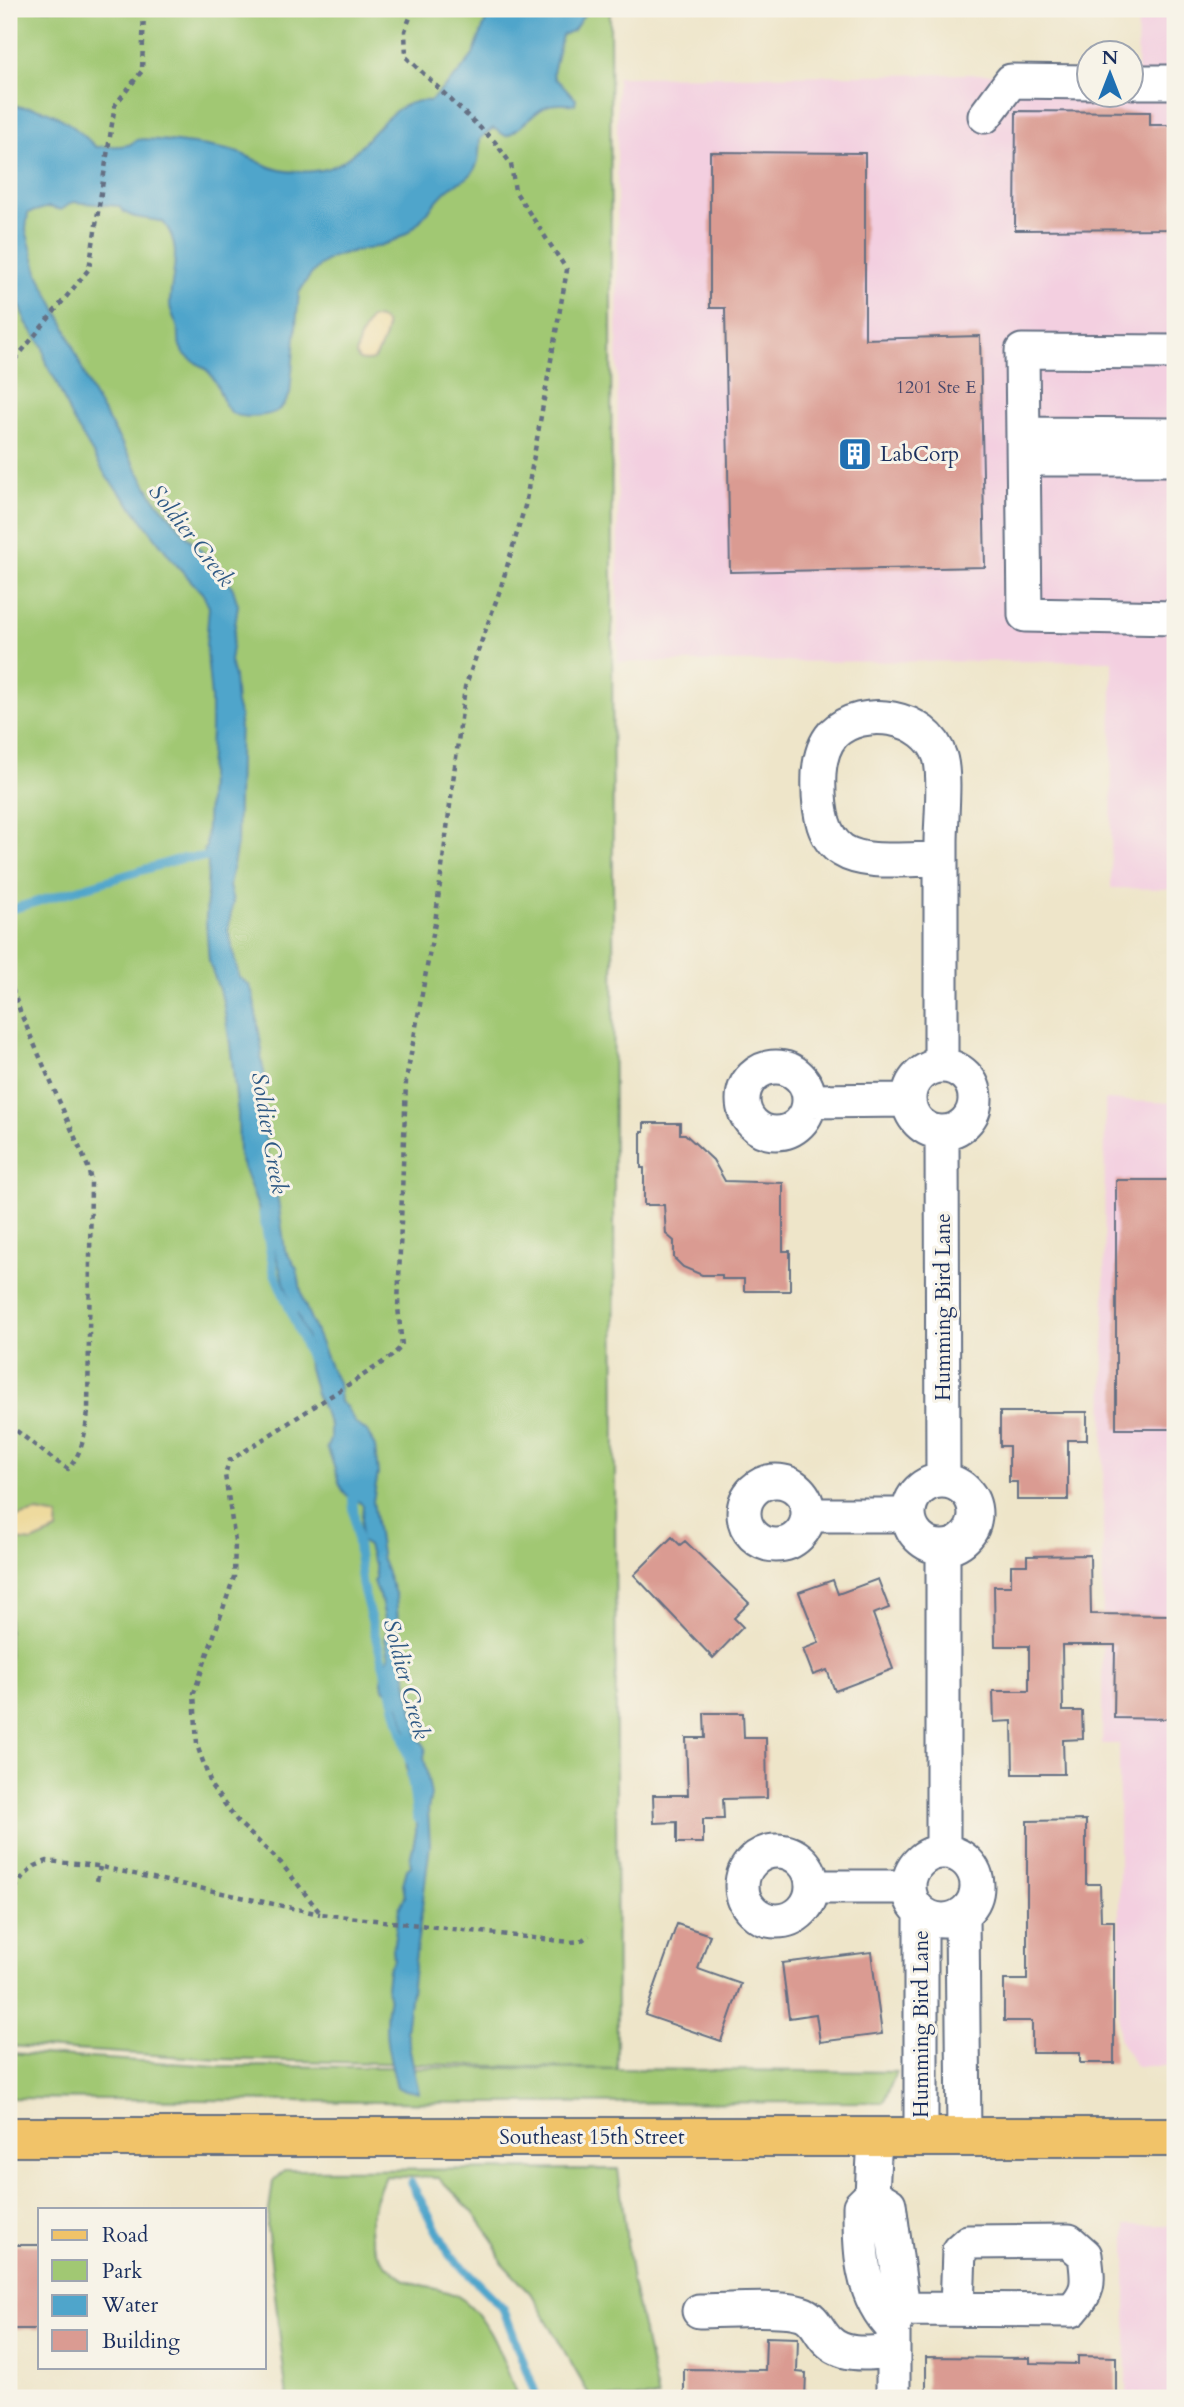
<svg xmlns="http://www.w3.org/2000/svg" width="1184" height="2407" font-family="Cardo,serif">
<rect width="100%" height="100%" fill="#f7f3e8"/>
<filter id="ink" filterUnits="userSpaceOnUse"><feTurbulence type="fractalNoise" baseFrequency=".0143" numOctaves="2"/><feDisplacementMap in="SourceGraphic" scale="14" xChannelSelector="R" yChannelSelector="G"/><feConvolveMatrix kernelMatrix="1 2 1 2 8 2 1 2 1" color-interpolation-filters="sRGB"/></filter>
<filter id="wash" filterUnits="userSpaceOnUse"><feTurbulence type="fractalNoise" baseFrequency=".00686" numOctaves="4" result="noise"/><feDisplacementMap in="SourceGraphic" scale="28" xChannelSelector="R" yChannelSelector="G"/><feGaussianBlur stdDeviation="1.57" result="paint"/><feColorMatrix in="noise" values="0 0 0 0 0 0 0 0 0 0 0 0 0 0 0 0 0 1.4 0 .05"/><feComposite in="paint" operator="in"/></filter>
<g filter="url(#wash)">
<rect width="100%" height="100%" fill="#eee5c9"/>
<path fill="#f3cfe0" d="M 1138,9 L 1175,9 L 1175,889 L 1111,888 L 1112,661 L 618,662 L 617,77 L 1089,73 L 1090,94 L 1132,94 L 1137,73 Z
M 1105,1100 L 1175,1103 L 1175,2066 L 1135,2066 L 1119,2038 L 1119,1744 L 1102,1744 Z
M 1126,2225 L 1175,2225 L 1175,2398 L 1126,2398 Z"/>
<path fill="#a1c873" stroke="#5e7c68" stroke-width="2" d="M 9,9 L 610,9 L 617,2069 L 896,2072 L 884,2102 L 476,2103 L 9,2098 L 9,2053 L 219,2066 L 617,2069 L 219,2059 L 9,2046 Z
M 618,2169 L 632,2282 L 658,2398 L 591,2398 L 533,2296 L 501,2262 L 494,2241 L 472,2211 L 439,2178 L 385,2176 C 371,2208 359,2237 387,2265 C 393,2271 400,2278 408,2281 C 424,2289 445,2288 459,2297 C 490,2316 505,2367 518,2398 L 287,2398 L 267,2226 L 273,2181 L 284,2170 Z"/>
<path fill="#eeda9e" stroke="#84847e" stroke-width="2" d="M 370,318 C 391,317 388,330 382,344 C 377,357 375,364 359,360 L 356,355 L 359,340 Z
M 37,1512 L 58,1516 L 57,1531 L 32,1542 L 17,1540 L 9,1531 L 10,1522 L 20,1516 Z"/>
<path fill="#4fa5cb" stroke="#356a94" stroke-width="2" d="M 490,9 L 588,9 L 574,30 L 562,35 L 553,73 L 555,79 C 564,84 568,92 576,99 L 575,104 C 565,105 555,102 547,106 C 532,113 522,129 506,136 L 493,128 L 480,139 C 479,154 480,168 467,178 C 461,182 454,184 448,189 C 430,205 421,226 399,238 C 355,261 329,238 299,293 L 290,394 C 283,410 276,414 258,416 C 218,421 227,397 211,375 C 203,363 185,361 180,346 C 178,340 180,336 178,330 C 177,322 170,313 170,304 C 170,277 185,247 163,222 C 148,217 128,221 119,206 L 73,202 L 61,210 L 49,207 L 28,213 L 26,230 L 39,276 L 64,324 L 91,391 L 154,498 L 194,544 L 225,574 L 233,589 L 238,605 L 230,661 L 234,677 L 236,704 L 240,716 L 237,844 L 229,886 L 233,901 L 228,930 L 239,977 L 249,985 L 253,994 L 262,1051 C 259,1059 264,1068 265,1078 C 267,1094 254,1113 265,1127 L 267,1159 L 278,1200 L 285,1250 L 297,1269 L 303,1300 L 330,1367 L 338,1382 L 340,1402 L 346,1407 L 356,1424 L 367,1431 L 375,1447 L 378,1474 L 373,1501 L 382,1560 L 396,1596 L 400,1645 L 414,1716 L 418,1722 L 417,1735 L 426,1748 L 424,1757 L 431,1795 L 428,1809 L 430,1845 L 406,2031 L 419,2093 L 397,2088 C 388,2053 382,2031 389,1995 L 386,1987 L 388,1969 L 394,1959 L 393,1949 L 399,1908 L 405,1897 L 403,1884 L 407,1869 L 411,1866 L 410,1860 L 416,1832 L 415,1784 L 408,1781 L 404,1735 L 406,1731 L 399,1705 L 390,1700 L 389,1692 L 385,1690 L 382,1683 L 383,1670 L 386,1668 L 385,1663 L 389,1656 L 385,1639 L 387,1628 L 380,1596 L 375,1588 L 373,1580 L 375,1578 L 375,1564 L 372,1560 L 368,1546 L 360,1541 L 363,1505 C 358,1500 353,1500 348,1496 C 337,1488 334,1460 327,1448 L 330,1439 L 330,1425 L 316,1394 L 305,1353 L 309,1345 L 306,1342 L 307,1338 L 297,1314 L 294,1314 L 292,1308 L 276,1256 L 239,1156 L 238,1114 L 230,1044 L 223,1001 L 209,961 L 206,921 L 208,864 L 204,850 L 206,847 L 211,729 L 211,698 L 206,645 L 209,607 L 203,594 L 174,562 L 129,503 L 108,479 L 71,417 L 56,381 L 46,364 L 43,347 L 26,322 L 9,274 L 9,101 C 22,110 20,106 35,108 C 58,112 80,131 96,147 C 106,146 118,147 128,145 C 131,145 134,141 137,140 C 147,137 210,146 223,149 C 238,151 249,157 263,164 C 280,173 302,173 321,170 C 368,162 380,97 430,101 L 457,75 L 473,55 Z"/>
<g fill="none" stroke-linecap="round" stroke-linejoin="round">
<path stroke="#4fa5cb" stroke-width="9" d="M 9,910 L 183,858 L 217,857
M 263,1214 L 274,1272 L 311,1360
M 351,1486 L 362,1585 L 387,1679
M 391,1692 L 409,1760
M 411,1774 L 417,1819
M 411,2183 L 450,2255 L 503,2308 L 537,2398"/>
</g>
<g id="blocks">
<path fill="#da9b92" d="M 1016,111 L 1150,112 L 1150,125 L 1175,125 L 1175,229 L 1015,230 Z
M 710,152 L 865,153 L 865,339 L 980,336 L 985,567 L 730,572 L 725,308 L 710,308 Z
M 644,1123 L 680,1123 L 680,1134 L 685,1134 L 713,1160 L 725,1181 L 783,1183 L 783,1251 L 790,1251 L 790,1291 L 744,1291 L 744,1279 L 722,1279 L 722,1275 L 702,1275 L 683,1267 L 674,1258 L 674,1241 L 666,1234 L 664,1205 L 644,1205 L 644,1168 L 641,1168 L 641,1132 L 644,1132 Z
M 1116,1180 L 1175,1180 L 1175,1429 L 1116,1429 Z
M 1000,1412 L 1087,1412 L 1087,1440 L 1068,1440 L 1068,1500 L 1017,1500 L 1017,1482 L 1009,1482 L 1009,1446 L 1000,1446 Z
M 672,1537 L 680,1545 L 685,1541 L 749,1603 L 734,1618 L 743,1627 L 713,1658 L 634,1575 Z
M 1090,1555 L 1091,1614 L 1175,1615 L 1175,1719 L 1114,1718 L 1115,1645 L 1062,1645 L 1063,1711 L 1082,1711 L 1083,1739 L 1063,1740 L 1064,1774 L 1013,1774 L 1012,1721 L 994,1722 L 993,1691 L 1029,1691 L 1029,1646 L 995,1646 L 994,1586 L 1011,1586 L 1011,1565 L 1027,1565 L 1027,1556 Z
M 878,1579 L 889,1608 L 873,1614 L 893,1669 L 835,1691 L 827,1670 L 813,1675 L 803,1649 L 819,1643 L 799,1592 L 833,1580 L 838,1594 Z
M 704,1713 L 743,1713 L 744,1738 L 766,1738 L 767,1798 L 723,1799 L 724,1819 L 703,1819 L 703,1843 L 677,1843 L 677,1822 L 654,1823 L 653,1795 L 688,1795 L 686,1738 L 705,1738 Z
M 1086,1820 L 1086,1884 L 1100,1884 L 1101,1921 L 1114,1921 L 1114,2063 L 1080,2063 L 1080,2053 L 1032,2053 L 1032,2021 L 1004,2021 L 1004,1980 L 1027,1980 L 1027,1821 Z
M 677,1924 L 710,1935 L 698,1969 L 741,1984 L 721,2041 L 645,2015 Z
M 871,1952 L 882,2034 L 820,2042 L 816,2014 L 789,2018 L 782,1963 Z
M 9,2245 L 40,2245 L 40,2329 L 9,2329 Z
M 766,2337 L 798,2338 L 797,2372 L 806,2373 L 805,2398 L 684,2398 L 684,2369 L 765,2370 Z
M 1078,2356 L 1116,2357 L 1116,2398 L 926,2398 L 926,2357 L 1030,2358 L 1030,2363 L 1078,2364 Z"/>
</g>
</g>
<g filter="url(#ink)">
<use href="#blocks" fill-opacity="0" stroke="#656f83" stroke-width="2"/>
<g fill="none" stroke-linecap="round" stroke-linejoin="round">
<g stroke="#656f83" stroke-width="37">
<path id="minor" d="M 1132,82 L 1175,82
M 985,116 L 1011,81 L 1090,82
M 1175,352 L 1022,351 L 1025,615 L 1175,618
M 1023,434 L 1175,435
M 1024,459 L 1175,459
M909 1099a33 33 0 1 1 66 0a33 33 0 1 1-66 0Z
M 941,1066 C 941,991 941,917 941,842 C 941,819 946,777 940,757 C 927,715 862,705 833,734 C 824,744 820,760 819,773 C 815,873 862,860 941,859
M743 1100a33 33 0 1 1 66 0a33 33 0 1 1-66 0Z
M 809,1101 L 909,1100
M 942,1133 L 943,1481
M909 1514a33 33 0 1 1 66 0a33 33 0 1 1-66 0Z
M744 1513a32 32 0 1 1 64 0a32 32 0 1 1-64 0Z
M 808,1515 L 909,1515
M742 1886a35 35 0 1 1 70 0a35 35 0 1 1-70 0Z
M909 1886a34 34 0 1 1 68 0a34 34 0 1 1-68 0Z
M 943,1852 L 943,1548
M 812,1887 L 909,1887
M 921,1912 L 921,2137
M 962,1914 L 964,2137
M 872,2194 L 889,2204 L 903,2309 L 893,2328 C 860,2295 860,2250 860,2206 L 872,2194 L 875,2137
M 903,2309 L 1072,2310 C 1091,2289 1088,2282 1085,2255 L 1069,2241 L 968,2242 L 959,2250 L 957,2309
M 699,2311 C 725,2311 778,2306 801,2313 C 815,2317 818,2331 827,2340 C 844,2358 871,2353 893,2351
M 893,2398 L 893,2331"/>
</g>
<g stroke="#656f83" stroke-width="42">
<path id="major" d="M 9,2137 L 1175,2137"/>
</g>
<path stroke="#656f83" stroke-width="4.5" stroke-dasharray="5 5" stroke-linecap="butt" d="M 413,9 L 405,31 L 406,57 L 495,142 L 511,164 L 515,191 L 567,270 L 525,506 L 500,590 L 465,687 L 435,923 L 406,1081 L 398,1307 L 402,1346 L 392,1356 L 362,1376 L 229,1461 L 225,1475 L 235,1541 L 234,1577 L 194,1693 L 197,1745 L 212,1787 L 238,1822 L 281,1863 L 321,1914 L 570,1942 L 581,1941 L 589,1935
M 9,367 L 89,269 L 115,105 L 142,71 L 144,9
M 9,979 L 21,1014 L 88,1167 L 91,1182 L 88,1412 C 85,1433 83,1452 68,1469 L 53,1459 L 9,1425
M 97,1881 L 100,1867
M 9,1897 L 23,1877 L 35,1866 L 47,1861 L 97,1866 L 320,1914"/>
<use href="#minor" stroke="#fff" stroke-width="33"/>
<use href="#major" stroke="#f1c369" stroke-width="38"/>
</g>
</g>
<defs>
<g id="building-square" transform="scale(1.75)"><rect x="-9" y="-9" width="18" height="18" rx="4" fill="#1f6fb2" stroke="#f7f3e8"/><path d="M-4-6H4V6H1V3H-1V6H-4ZM-2.5-4.3h1.7v1.8h-1.7ZM.8-4.3h1.7v1.8H.8ZM-2.5-1h1.7V.8h-1.7ZM.8-1h1.7V.8H.8Z" fill="#fff"/></g>
</defs>
<g fill-rule="evenodd">
<use href="#building-square" x="855" y="454"/>
</g>
<g text-anchor="middle" stroke-width="6" stroke-linejoin="round" paint-order="stroke">
<g font-size="18" fill="#4b4a6b">
<text x="936" y="393">1201 Ste E</text>
</g>
<g font-size="21" fill="#1b2f5e" stroke="#f7f3e8" text-anchor="start">
<text x="880" y="461">LabCorp</text>
</g>
<g font-size="21" fill="#1b2f5e" stroke="#f7f3e8">
<text transform="translate(943 1307) rotate(-90)" y="7">Humming Bird Lane</text>
<text transform="translate(921 2024) rotate(-90)" y="7">Humming Bird Lane</text>
<text x="592" y="2144">Southeast 15th Street</text>
</g>
<g font-size="23" font-style="italic" fill="#2d5884" stroke="#f7f3e8">
<text transform="translate(192 535) rotate(52)" y="8">Soldier Creek</text>
<text transform="translate(270 1133) rotate(80)" y="8">Soldier Creek</text>
<text transform="translate(407 1679) rotate(75)" y="8">Soldier Creek</text>
</g>
</g>
<rect width="1184" height="2407" fill="none" stroke="#f7f3e8" stroke-width="35"/>
<rect x="38" y="2208" width="228" height="161" fill="#f7f3e8" stroke="#9fa5b1" stroke-width="2"/>
<rect x="52" y="2230" width="35" height="10" fill="#f1c369" stroke="#9fa5b1" stroke-width="2"/>
<text x="102" y="2242" font-size="21" fill="#1b2f5e">Road</text>
<rect x="52" y="2260" width="35" height="21" fill="#a1c873" stroke="#9fa5b1" stroke-width="2"/>
<text x="102" y="2278" font-size="21" fill="#1b2f5e">Park</text>
<rect x="52" y="2295" width="35" height="21" fill="#4fa5cb" stroke="#9fa5b1" stroke-width="2"/>
<text x="102" y="2312" font-size="21" fill="#1b2f5e">Water</text>
<rect x="52" y="2330" width="35" height="21" fill="#da9b92" stroke="#9fa5b1" stroke-width="2"/>
<text x="102" y="2348" font-size="21" fill="#1b2f5e">Building</text>
<g transform="translate(1110 74)"><circle r="33" fill="#f7f3e8" stroke="#9fa5b1" stroke-width="2"/>
<path d="M0-5L12 26L0 18L-12 26Z" fill="#1f6fb2"/>
<text y="-10" font-size="19" font-weight="bold" text-anchor="middle" fill="#1b2f5e">N</text>
</g>
</svg>
